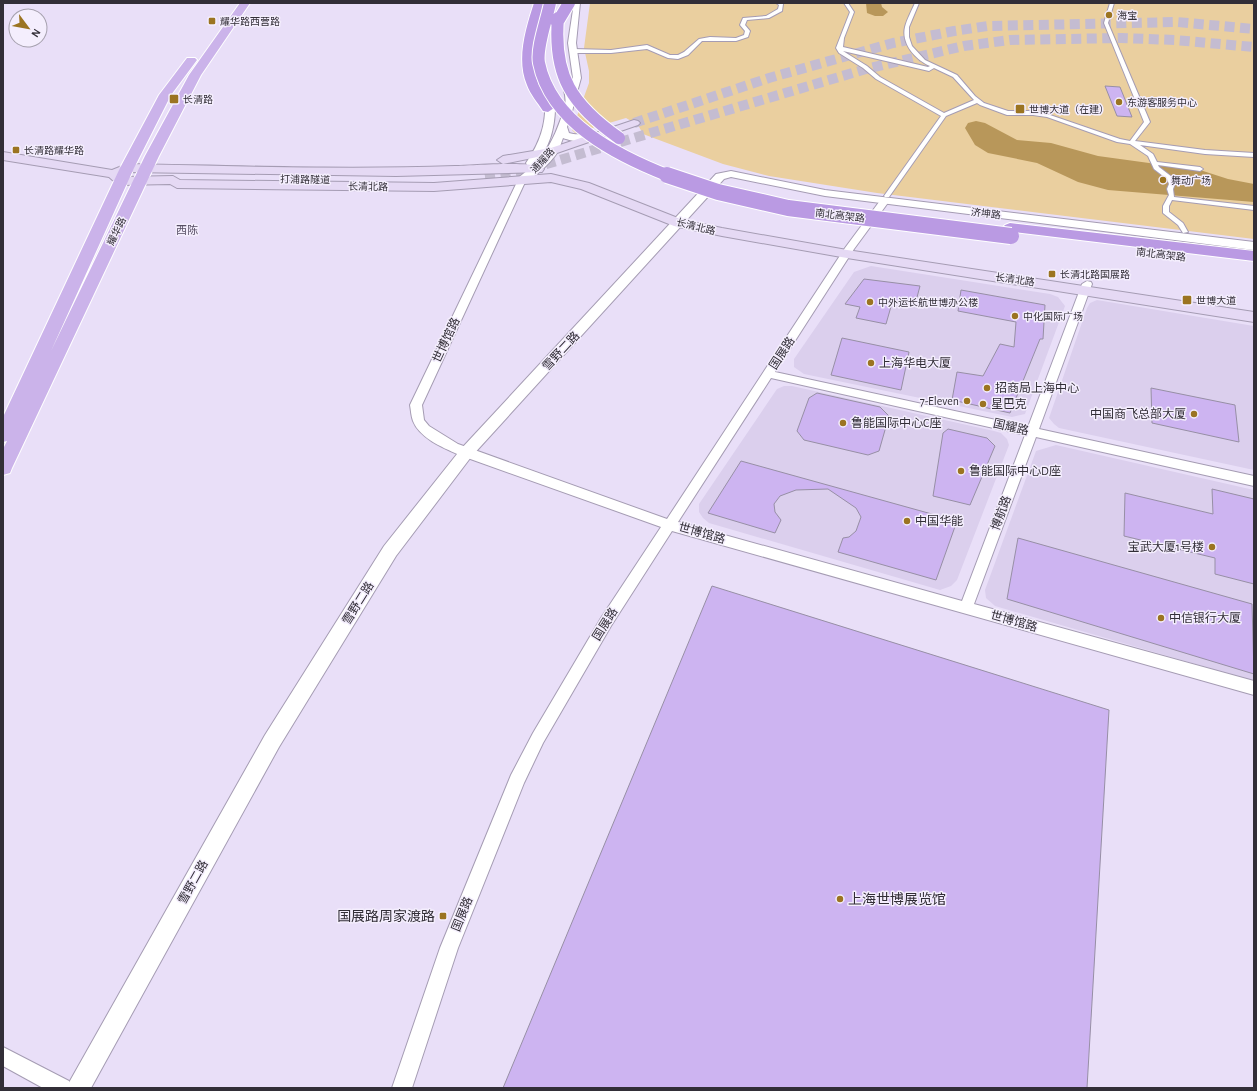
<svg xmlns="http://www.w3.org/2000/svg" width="1257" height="1091" font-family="'Alegreya Sans','Noto Sans SC',sans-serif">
<rect width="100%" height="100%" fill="#e9dff8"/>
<path fill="#dbcfed" d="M 871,266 L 1050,294 L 1058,297 L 1065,306 L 1025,414 L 1012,417 L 804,374 L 794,367 L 794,359 L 854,272 Z
M 1097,300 L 1254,326 L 1254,470 L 1059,428 L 1054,424 L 1049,418 L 1087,308 L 1090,303 Z
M 784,386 L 792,386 L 994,431 L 1001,433 L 1007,439 L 1009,445 L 957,580 L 951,586 L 940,590 L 709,523 L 703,518 L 699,512 L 699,504 L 777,389 Z
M 1056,445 L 1254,490 L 1254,681 L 995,606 L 986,598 L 985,590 L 1036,451 Z"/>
<path fill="#eacf9f" d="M 590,3 L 1254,3 L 1254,239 L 877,193 L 769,176 L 723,164 L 643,134 L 638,125 L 626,118 L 575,133 L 572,130 L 589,83 L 589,71 L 584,48 Z"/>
<path fill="#b8975a" d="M 866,3 L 881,3 L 882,7 L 888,12 L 883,16 L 875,16 L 867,13 Z
M 976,121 L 985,123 L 1017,140 L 1051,143 L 1098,156 L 1200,170 L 1228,179 L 1254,184 L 1254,202 L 1108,190 L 1078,182 L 1037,163 L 988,153 L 975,145 L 965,128 L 968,123 Z"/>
<path fill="#cdb4f1" stroke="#978fa5" d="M 1105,86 L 1120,87 L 1132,117 L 1117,116 Z
M 864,279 L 920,286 L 916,301 L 903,299 L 892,303 L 886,324 L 856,318 L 860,307 L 845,304 Z
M 961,290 L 1045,305 L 1043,339 L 1040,339 L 1010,413 L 952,400 L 957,372 L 983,376 L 1000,344 L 1014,347 L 1016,322 L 958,311 Z
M 842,338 L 909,352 L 901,390 L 831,375 Z
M 1151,388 L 1235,405 L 1239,442 L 1152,423 Z
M 817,393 L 880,407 L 889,416 L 879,451 L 868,455 L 804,440 L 797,431 L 809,398 Z
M 948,429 L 987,438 L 995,446 L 970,505 L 933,496 L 943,433 Z
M 741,461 L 957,521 L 936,580 L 838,552 L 843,538 L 849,537 L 856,531 L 861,517 L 856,508 L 828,489 L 796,490 L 780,496 L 774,504 L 775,512 L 781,520 L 775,533 L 708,513 Z
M 1212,489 L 1254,499 L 1254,584 L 1215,574 L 1215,558 L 1124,536 L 1125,493 L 1213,514 Z
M 1018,538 L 1252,604 L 1254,674 L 1007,599 Z
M 712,586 L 1109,710 L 1087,1088 L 503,1088 Z"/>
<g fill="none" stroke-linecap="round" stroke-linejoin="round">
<path stroke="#c4bcd1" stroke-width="10" stroke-dasharray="10 5.5" stroke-linecap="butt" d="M 634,123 L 769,78 L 893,43 L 954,31 L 988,26 L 1177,22 L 1254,29
M 485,176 L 523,171 L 866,69 L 964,46 L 1010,40 L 1121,38 L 1175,40 L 1254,47"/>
<path stroke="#c4bcd1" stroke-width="14" stroke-dasharray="14 7" stroke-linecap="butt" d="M 485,176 L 491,175"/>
<g stroke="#a59cb3" stroke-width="2">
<path id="pedestrian" d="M 776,3 L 783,4 L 782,11 L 769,18 L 747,20 L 745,25 L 750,31 L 748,37 L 736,41 L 702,41 L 688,55 L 678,59 L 668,58 L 647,49 L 611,53 L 573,53 L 570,51 L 573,49 L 611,50 L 647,45 L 670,55 L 678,55 L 684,52 L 699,39 L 710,37 L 736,38 L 744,35 L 745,31 L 740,25 L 743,18 L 766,16 L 778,9 L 779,5 Z
M 844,3 L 848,3 L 854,12 L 844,38 L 843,47 L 928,67 L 930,66 C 916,60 901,44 905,27 C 907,19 912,10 915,3 L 919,3 L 909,27 L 909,37 L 912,46 L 925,60 L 957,75 L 975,96 L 984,103 L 1008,111 L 1033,111 L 1050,115 L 1120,139 L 1130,141 L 1144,122 L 1104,23 L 1110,3 L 1114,3 L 1108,23 L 1150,122 L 1135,141 L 1205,150 L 1254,153 L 1254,157 L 1205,154 L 1140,145 L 1153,154 L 1157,162 L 1200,167 L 1203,169 L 1200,171 L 1158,165 L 1159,167 L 1172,177 L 1175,184 L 1173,189 L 1174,197 L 1254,206 L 1254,210 L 1172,200 L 1169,206 L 1169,212 L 1183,223 L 1188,232 L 1183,233 L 1178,225 L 1163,213 L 1163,206 L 1169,195 L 1167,189 L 1169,184 L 1167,179 L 1154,169 L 1148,156 L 1130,144 L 1117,142 L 1047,117 L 1033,115 L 1007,115 L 980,105 L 977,103 L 946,116 L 889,197 L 885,197 L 884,196 L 941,116 L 876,79 L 863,68 L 839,53 L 836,48 L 850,12 ZM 843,51 L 929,71 L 934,68 L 953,77 L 974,100 L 944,113 L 880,77 L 867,66 Z"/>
</g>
<g stroke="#a59cb3" stroke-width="2">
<path id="minor" d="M 574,3 L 580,3 L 576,43 L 581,78 L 574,103 L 570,105 L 566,103 L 573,78 L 568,43 Z
M 522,177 L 526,180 L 422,405 L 424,420 L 429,426 L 458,444 L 667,519 L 845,248 L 882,198 L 888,198 L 890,200 L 854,249 L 775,372 L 1028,427 L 1082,284 L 1087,281 L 1091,282 L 1092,284 L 1039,429 L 1254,476 L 1254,486 L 1036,437 L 974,604 L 1254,681 L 1254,695 L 672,531 L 611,626 L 543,743 L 524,783 L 458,948 L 412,1088 L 392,1088 L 440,948 L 511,775 L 533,733 L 601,618 L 661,527 L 462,456 C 446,449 420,439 413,421 C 411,416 411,410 410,405 L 518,180 ZM 771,378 L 1025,435 L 962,601 L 678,522 Z
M 3,1047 L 69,1081 L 72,1088 L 43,1088 L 3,1066 Z"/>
</g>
<g stroke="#a59cb3" stroke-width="2">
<path id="tertiary" d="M 566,77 L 571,80 C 576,101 574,108 567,127 L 569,133 C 577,136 587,132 593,138 C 587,145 571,141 563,138 C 561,143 560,148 557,153 C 551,162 529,185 518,182 L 517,180 L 518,178 L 533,166 L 527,165 L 526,163 C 543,138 547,120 545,89 L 550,86 L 555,89 C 556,113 555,138 540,158 C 551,147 561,121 565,105 C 567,96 563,88 561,80 Z
M 731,171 L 825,190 L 1254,242 L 1254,250 L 825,196 L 731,177 L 724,179 L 471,457 L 396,556 L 279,747 L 91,1088 L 66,1088 L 265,735 L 384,546 L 461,449 L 716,174 Z"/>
</g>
<g stroke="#a59cb3" stroke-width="2">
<path id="secondary" d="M 634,120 L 638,121 L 640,123 L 638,125 L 557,153 L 503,164 L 497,160 L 503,156 L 551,148 Z
M 3,152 L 112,170 L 127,164 C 236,166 345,170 455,166 C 468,166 538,160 544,169 L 542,172 L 396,176 L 129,172 L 121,175 L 124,177 L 173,176 L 180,180 L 434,183 L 551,174 L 589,183 L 683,220 L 722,228 L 847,250 L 1254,312 L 1254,322 L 847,258 L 722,236 L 674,226 L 581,189 L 551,182 L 434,191 L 177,188 L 170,184 L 121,185 L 117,184 L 109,177 L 3,160 Z"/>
</g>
<g stroke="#fff" stroke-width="2">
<path id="primary" d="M 240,3 L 250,3 L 201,75 L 159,156 L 12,468 L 10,473 L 3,475 L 3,449 L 7,441 L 3,442 L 3,417 L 120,168 L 159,95 L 187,58 L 195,58 L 197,60 L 171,95 L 134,168 L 51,351 L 145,156 L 189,75 Z"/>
</g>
<g stroke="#fff" stroke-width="2">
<path id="trunk" d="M 534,3 L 544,3 C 537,29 528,59 539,85 C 543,93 549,101 554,108 L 548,112 L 543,111 C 538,103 530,94 527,85 C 516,59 526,28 534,3 Z
M 1010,223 L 1254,251 L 1254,261 L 1005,231 L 1002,228 L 1005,225 Z"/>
</g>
<use href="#pedestrian" fill="#fff" fill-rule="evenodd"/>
<use href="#minor" fill="#fff" fill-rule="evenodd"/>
<use href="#tertiary" fill="#fff" fill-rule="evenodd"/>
<use href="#secondary" fill="#e5d9f4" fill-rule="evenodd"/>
<use href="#primary" fill="#cbb3ea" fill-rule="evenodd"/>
<use href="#trunk" fill="#ba9ae3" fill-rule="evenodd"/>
<g stroke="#fff" stroke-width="14" stroke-linecap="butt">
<path id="trunk-bridge-far1" d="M 550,3 C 547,19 536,48 539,63 C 551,123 618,156 669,176
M 558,18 C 553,76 572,105 619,138
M 557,23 L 569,3"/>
</g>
<g stroke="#fff" stroke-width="18" stroke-linecap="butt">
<path id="trunk-bridge" d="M 667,175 L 718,192 L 788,208 L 1011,236"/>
</g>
<use href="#trunk-bridge-far1" stroke="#ba9ae3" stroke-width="12"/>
<use href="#trunk-bridge" stroke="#ba9ae3" stroke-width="16"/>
</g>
<g fill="#9b7421" stroke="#f4eefd" stroke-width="1.5">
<circle cx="1109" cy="15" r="4"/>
<rect x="208" y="17" width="8" height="8" rx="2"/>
<rect x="169" y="94" width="10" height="10" rx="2"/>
<circle cx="1119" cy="102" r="4"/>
<rect x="1015" y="104" width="10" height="10" rx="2"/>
<rect x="12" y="146" width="8" height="8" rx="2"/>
<circle cx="1163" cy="180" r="4"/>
<rect x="1048" y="270" width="8" height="8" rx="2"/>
<rect x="1182" y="295" width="10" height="10" rx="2"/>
<circle cx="870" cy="302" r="4"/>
<circle cx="1015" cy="316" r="4"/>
<circle cx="871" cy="363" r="4"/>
<circle cx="987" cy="388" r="4"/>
<circle cx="967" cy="401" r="4"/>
<circle cx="983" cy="404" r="4"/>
<circle cx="1194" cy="414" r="4"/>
<circle cx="843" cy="423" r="4"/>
<circle cx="961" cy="471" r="4"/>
<circle cx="907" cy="521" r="4"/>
<circle cx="1212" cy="547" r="4"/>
<circle cx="1161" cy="618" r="4"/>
<circle cx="840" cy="899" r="4"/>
<rect x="439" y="912" width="8" height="8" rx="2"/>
</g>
<g text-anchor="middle" stroke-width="3" stroke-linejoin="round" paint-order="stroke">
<g font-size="10" fill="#322e37" stroke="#f4eefd" text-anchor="start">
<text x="1117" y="19">海宝</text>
<text x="220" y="25">耀华路西营路</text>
<text x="183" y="103">长清路</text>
<text x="1127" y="106">东游客服务中心</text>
<text x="1029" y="113">世博大道（在建）</text>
<text x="24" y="154">长清路耀华路</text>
<text x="1171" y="184">舞动广场</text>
<text x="1060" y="278">长清北路国展路</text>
<text x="1196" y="304">世博大道</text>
<text x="878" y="306">中外运长航世博办公楼</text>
<text x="1023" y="320">中化国际广场</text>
</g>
<g font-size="10" fill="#322e37" stroke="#f4eefd">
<text transform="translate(542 160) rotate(-48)" y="4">通耀路</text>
<text transform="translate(305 179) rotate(1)" y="4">打浦路隧道</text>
<text transform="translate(368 186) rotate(1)" y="4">长清北路</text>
<text transform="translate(986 213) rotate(7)" y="4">济坤路</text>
<text transform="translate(840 215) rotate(7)" y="4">南北高架路</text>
<text transform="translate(696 226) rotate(14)" y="4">长清北路</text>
<text transform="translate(116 231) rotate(-64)" y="4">耀华路</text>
<text transform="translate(1161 254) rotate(7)" y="4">南北高架路</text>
<text transform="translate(1015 279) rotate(8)" y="4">长清北路</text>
</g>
<g font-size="11" fill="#564e63" stroke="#f4eefd">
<text x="187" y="234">西陈</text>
</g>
<g font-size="12" fill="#322e37" stroke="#f4eefd">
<text transform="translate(446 340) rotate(-65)" y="4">世博馆路</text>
<text transform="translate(561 351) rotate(-47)" y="4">雪野二路</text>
<text transform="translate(782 353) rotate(-57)" y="4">国展路</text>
<text transform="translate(1011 427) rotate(13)" y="4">国耀路</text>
<text transform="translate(1001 513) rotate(-70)" y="4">博航路</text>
<text transform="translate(702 533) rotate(16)" y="4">世博馆路</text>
<text transform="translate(358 603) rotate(-58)" y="4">雪野二路</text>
<text transform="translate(1014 621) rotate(16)" y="4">世博馆路</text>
<text transform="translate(605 624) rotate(-58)" y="4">国展路</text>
<text transform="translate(193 882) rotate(-61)" y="4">雪野二路</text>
<text transform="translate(462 914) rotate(-68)" y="4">国展路</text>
</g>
<g font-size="12" fill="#322e37" stroke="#f4eefd" text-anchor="start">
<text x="879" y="367">上海华电大厦</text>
<text x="995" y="392">招商局上海中心</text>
<text x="959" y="405" text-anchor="end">7-Eleven</text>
<text x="991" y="408">星巴克</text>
<text x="1186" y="418" text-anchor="end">中国商飞总部大厦</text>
<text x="851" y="427">鲁能国际中心C座</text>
<text x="969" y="475">鲁能国际中心D座</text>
<text x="915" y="525">中国华能</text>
<text x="1204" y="551" text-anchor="end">宝武大厦1号楼</text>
<text x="1169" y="622">中信银行大厦</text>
</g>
<g font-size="14" fill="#322e37" stroke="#f4eefd" text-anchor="start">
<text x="848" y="904">上海世博展览馆</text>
<text x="435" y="921" text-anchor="end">国展路周家渡路</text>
</g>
</g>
<rect width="1257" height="1091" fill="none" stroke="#322e37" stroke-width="8"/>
<g transform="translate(28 28) rotate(122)"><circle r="19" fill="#f4eefd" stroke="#a6a1ae"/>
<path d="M0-3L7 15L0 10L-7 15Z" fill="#9b7421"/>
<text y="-6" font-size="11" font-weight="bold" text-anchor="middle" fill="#322e37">N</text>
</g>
</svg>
